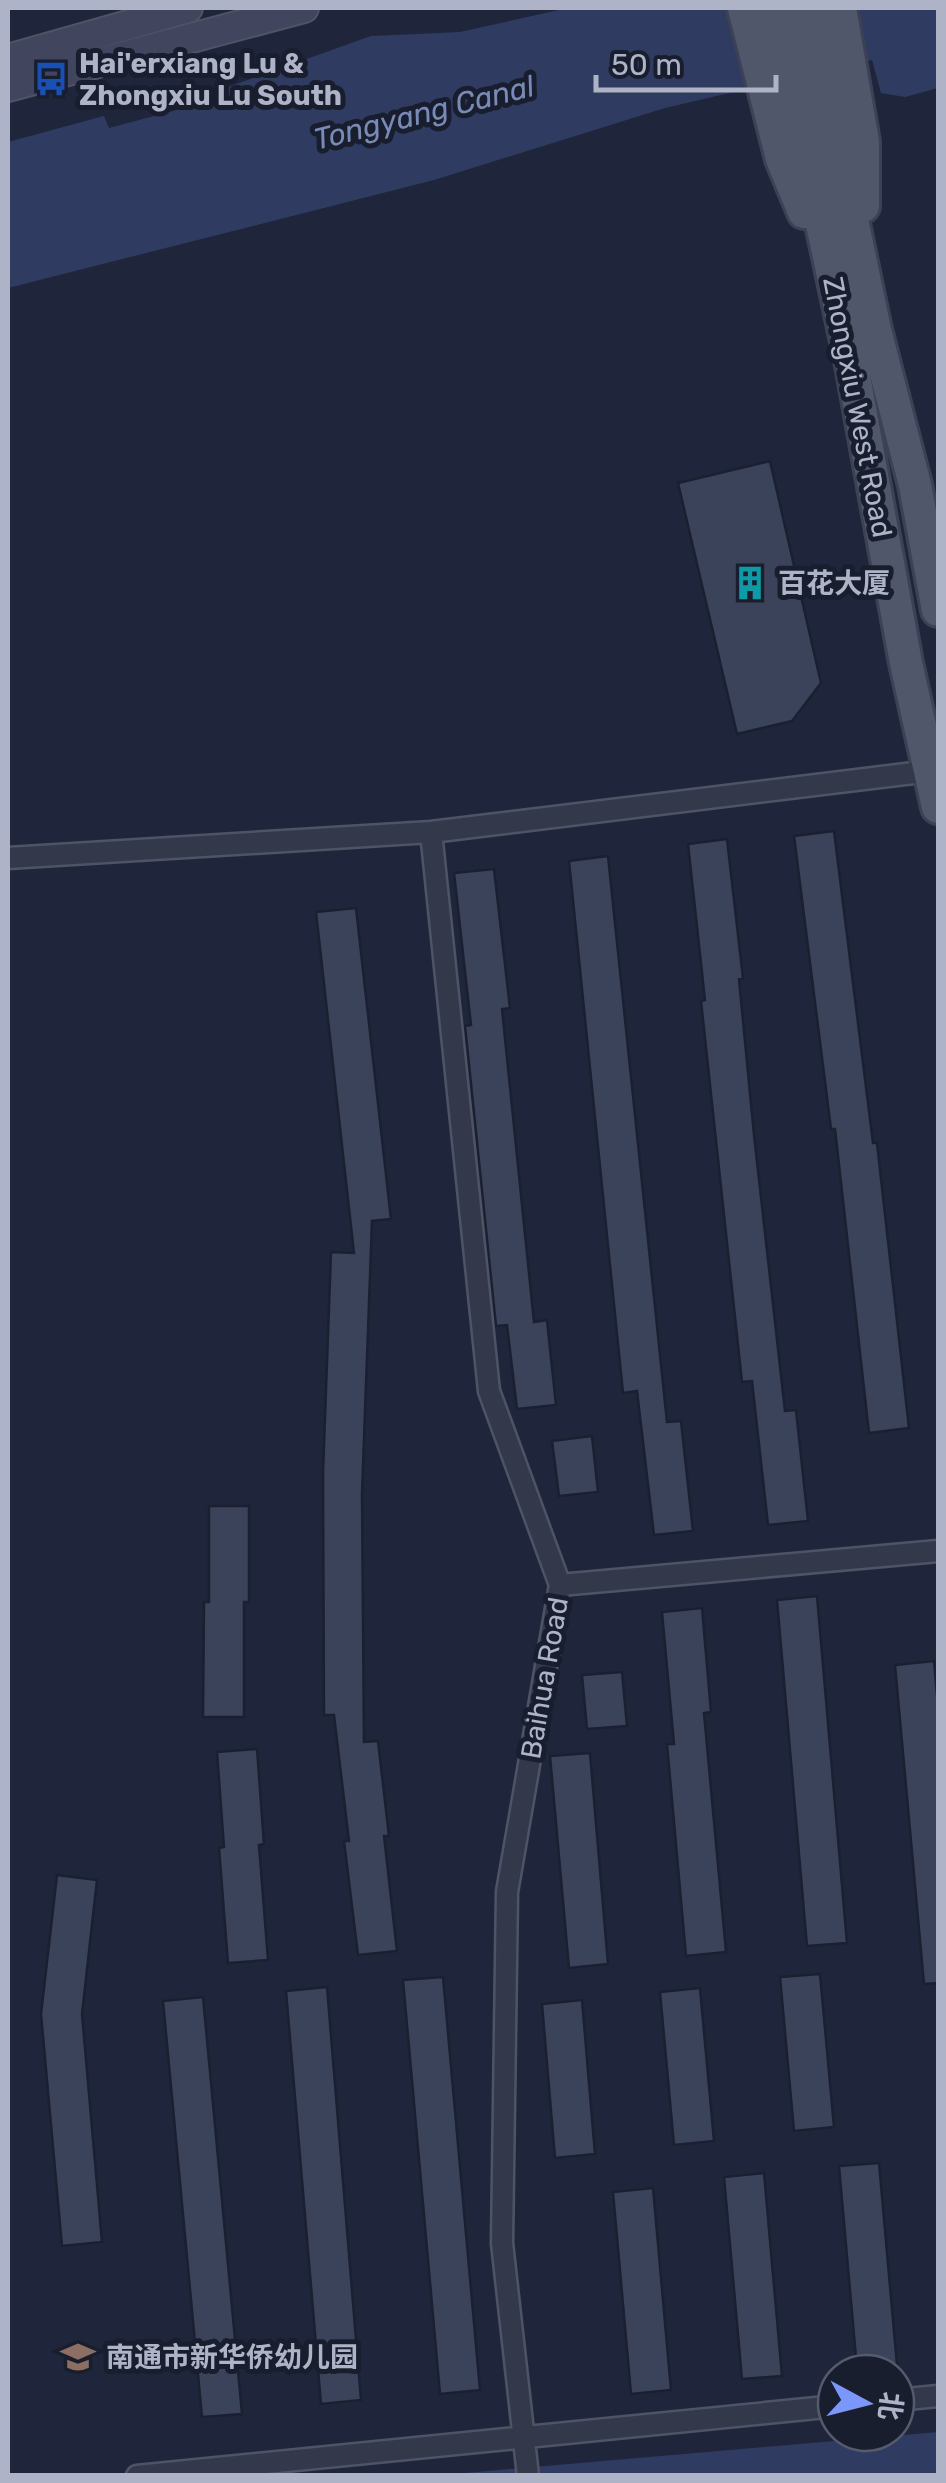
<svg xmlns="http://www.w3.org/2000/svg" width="946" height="2483" font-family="Rubik,'Noto Sans SC',sans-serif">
<rect width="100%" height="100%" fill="#1f263b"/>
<path fill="#2f3b61" d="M 568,8 L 938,8 L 938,88 L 905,97 L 881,93 L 872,60 L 665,108 L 434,180 L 8,288 L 8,142 L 104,116 L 109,128 L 207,102 L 206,95 L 371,36 L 460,32 Z
M 938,2432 L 938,2475 L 442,2475 Z"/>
<path fill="#3b435b" stroke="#1b2031" stroke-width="2.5" d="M 770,461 L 821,683 L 792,721 L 737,734 L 678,483 Z
M 834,831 L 873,1143 L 877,1143 L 909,1428 L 869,1433 L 835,1129 L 831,1129 L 794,836 Z
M 727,839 L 743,978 L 739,979 L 754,1135 L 785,1411 L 796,1410 L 808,1521 L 768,1525 L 752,1381 L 742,1382 L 701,1001 L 705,1000 L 688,844 Z
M 608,856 L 667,1422 L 681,1421 L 693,1531 L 654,1535 L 637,1391 L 623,1393 L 569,861 Z
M 494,869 L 510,1008 L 502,1009 L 534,1322 L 547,1320 L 556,1405 L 517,1409 L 507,1325 L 496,1326 L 465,1026 L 471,1025 L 454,873 Z
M 356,908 L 391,1219 L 372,1221 L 362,1494 L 364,1742 L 378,1741 L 389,1836 L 384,1836 L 397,1951 L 358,1955 L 344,1841 L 349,1841 L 334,1715 L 324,1715 L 323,1473 L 331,1252 L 354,1253 L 316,912 Z
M 592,1436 L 598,1492 L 559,1496 L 552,1441 Z
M 209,1506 L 249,1506 L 249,1602 L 244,1602 L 244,1717 L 203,1717 L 204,1602 L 209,1602 Z
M 817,1596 L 847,1943 L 807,1946 L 777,1600 Z
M 702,1608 L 711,1712 L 704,1713 L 726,1952 L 686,1956 L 667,1744 L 674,1744 L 662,1612 Z
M 934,1661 L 938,1707 L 938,1983 L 924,1984 L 895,1665 Z
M 622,1672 L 627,1726 L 587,1729 L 582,1675 Z
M 257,1749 L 264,1844 L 259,1845 L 268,1960 L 228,1963 L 219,1848 L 224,1847 L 217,1752 Z
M 590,1753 L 608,1964 L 569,1968 L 550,1756 Z
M 57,1875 L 97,1880 L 82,2014 L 102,2242 L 62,2246 L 41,2014 Z
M 820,1974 L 834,2127 L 794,2131 L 780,1977 Z
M 443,1977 L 480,2390 L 440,2394 L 403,1980 Z
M 327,1987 L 361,2400 L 321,2404 L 286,1991 Z
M 700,1988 L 714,2141 L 674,2145 L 660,1992 Z
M 203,1997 L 242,2414 L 202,2417 L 163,2001 Z
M 582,2000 L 595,2154 L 555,2158 L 542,2004 Z
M 879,2163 L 897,2365 L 857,2369 L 839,2166 Z
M 764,2173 L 782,2376 L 742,2379 L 724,2177 Z
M 653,2188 L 671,2390 L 631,2394 L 613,2192 Z"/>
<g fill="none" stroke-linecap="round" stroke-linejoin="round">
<g stroke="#4e5365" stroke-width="25">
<path id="street" d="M 431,832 L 489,1391 L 560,1585 L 507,1892 L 502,2243 L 528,2476
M 8,858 L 431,832 L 938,770
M 560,1585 L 938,1551
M 896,2400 L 938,2396
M 137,2476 L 836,2406"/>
</g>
<g stroke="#4e5365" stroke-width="32">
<path id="secondary" d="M 8,59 L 188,8
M 8,87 L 304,8"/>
</g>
<g stroke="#3c4254" stroke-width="38">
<path id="primary" d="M 744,8 L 782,159 L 804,212
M 776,8 L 852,365 L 906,663 L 938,807
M 808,8 L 875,330 L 915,485 L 938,610
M 840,8 L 863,142 L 863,206"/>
</g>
<use href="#street" stroke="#33394b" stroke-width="20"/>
<use href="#secondary" stroke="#41465e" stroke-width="28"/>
<use href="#primary" stroke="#51576b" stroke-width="32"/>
</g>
<defs>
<g id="bus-bare" transform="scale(2.7)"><path d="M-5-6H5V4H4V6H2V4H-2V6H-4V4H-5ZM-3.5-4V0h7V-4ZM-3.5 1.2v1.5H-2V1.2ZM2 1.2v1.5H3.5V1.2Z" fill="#1a4fb4" stroke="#191e2f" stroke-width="2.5" paint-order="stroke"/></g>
<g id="building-bare" transform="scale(2.7)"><path d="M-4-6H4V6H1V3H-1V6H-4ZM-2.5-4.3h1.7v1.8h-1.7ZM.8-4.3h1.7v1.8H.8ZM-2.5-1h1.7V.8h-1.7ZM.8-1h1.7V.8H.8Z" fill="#0f9aa8" stroke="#191e2f" stroke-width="2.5" paint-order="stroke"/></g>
<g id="school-bare" transform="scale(2.7)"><path d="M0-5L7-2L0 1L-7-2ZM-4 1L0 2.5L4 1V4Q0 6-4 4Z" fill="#8d6e63" stroke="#191e2f" stroke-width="2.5" paint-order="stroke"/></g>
</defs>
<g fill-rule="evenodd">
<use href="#bus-bare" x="51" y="79"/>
<use href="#building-bare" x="750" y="583"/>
<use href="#school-bare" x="78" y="2357"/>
</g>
<g text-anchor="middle" stroke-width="10" stroke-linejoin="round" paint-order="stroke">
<g font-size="28" font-weight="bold" fill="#aeb3c7" stroke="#191e2f" text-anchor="start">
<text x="79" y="73">Hai'erxiang Lu &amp;<tspan x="79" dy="32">Zhongxiu Lu South</tspan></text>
<text x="778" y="593">百花大厦</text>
<text x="106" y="2367">南通市新华侨幼儿园</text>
</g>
<g font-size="28" fill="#aeb3c7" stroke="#191e2f">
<text transform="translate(858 407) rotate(79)" y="10">Zhongxiu West Road</text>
<text transform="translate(544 1678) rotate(-80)" y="10">Baihua Road</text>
</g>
<g font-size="30" font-style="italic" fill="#7a8ab6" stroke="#191e2f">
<text transform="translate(424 113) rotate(-14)" y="10">Tongyang Canal</text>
</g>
</g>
<rect width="946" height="2483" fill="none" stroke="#aeb3c7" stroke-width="20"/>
<g transform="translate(866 2403) rotate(97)"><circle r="48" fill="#191e2f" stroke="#555a6c" stroke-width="2.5"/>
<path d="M0-8L18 38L0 25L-18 38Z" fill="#7b96ff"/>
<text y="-15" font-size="28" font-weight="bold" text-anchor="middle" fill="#aeb3c7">北</text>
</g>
<path d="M596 75v15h180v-15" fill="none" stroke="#aeb3c7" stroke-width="5"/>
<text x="611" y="75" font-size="30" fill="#aeb3c7" stroke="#191e2f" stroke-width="8" paint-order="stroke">50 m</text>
</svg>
